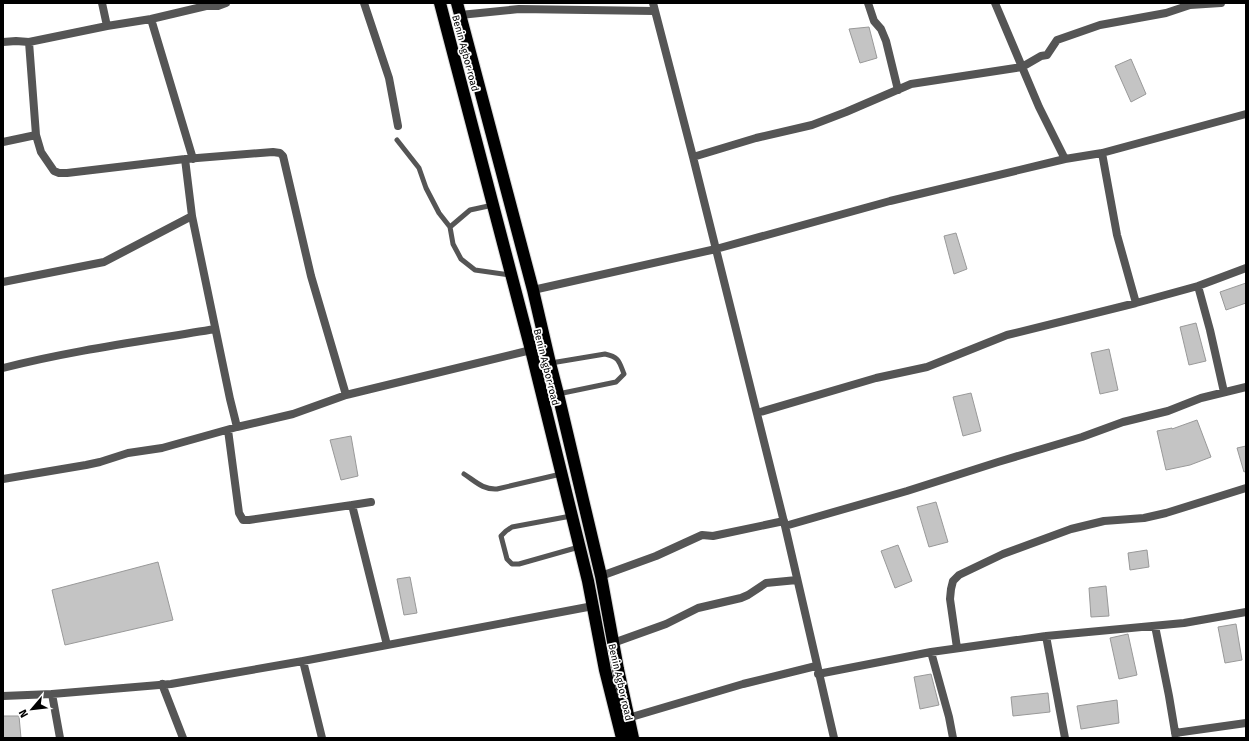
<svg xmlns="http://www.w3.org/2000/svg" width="1249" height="741" font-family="'Fira Sans',sans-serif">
<rect width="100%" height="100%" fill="#fff"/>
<path fill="#c4c4c4" stroke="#999" d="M 869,27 L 877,58 L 860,63 L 849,29 Z
M 1131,59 L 1146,94 L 1131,102 L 1115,66 Z
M 956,233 L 967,269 L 954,274 L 944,236 Z
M 1246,283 L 1246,303 L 1226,310 L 1220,292 Z
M 1196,323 L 1206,361 L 1189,365 L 1180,327 Z
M 1109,349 L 1118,390 L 1100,394 L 1091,353 Z
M 971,393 L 981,431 L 963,436 L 953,397 Z
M 1197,420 L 1211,457 L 1190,465 L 1166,470 L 1157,431 L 1172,428 L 1172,429 Z
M 351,436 L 358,476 L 341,480 L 330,440 Z
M 1246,446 L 1246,471 L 1244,472 L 1237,448 Z
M 936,502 L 948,542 L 929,547 L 917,507 Z
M 898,545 L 912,581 L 895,588 L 881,551 Z
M 1147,550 L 1149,567 L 1130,570 L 1128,553 Z
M 158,562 L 173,620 L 65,645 L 52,590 Z
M 410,577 L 417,613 L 404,615 L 397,579 Z
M 1106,586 L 1109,616 L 1091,617 L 1089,588 Z
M 1236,624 L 1242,660 L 1225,663 L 1218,627 Z
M 1128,634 L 1137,675 L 1119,679 L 1110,638 Z
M 931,674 L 939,705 L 920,709 L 914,677 Z
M 1048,693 L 1050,712 L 1013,716 L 1011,697 Z
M 1117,700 L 1119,723 L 1081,729 L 1077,706 Z
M 3,716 L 19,716 L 21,738 L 3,738 Z"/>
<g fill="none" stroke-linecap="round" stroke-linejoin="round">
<g stroke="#dbdbdb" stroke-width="14">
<path id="highway" d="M 440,3 L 531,350 L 588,581 L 605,670 L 622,738
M 457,3 L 533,290 L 550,363 L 558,394 L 601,576 L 618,669 L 633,738"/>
</g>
<path stroke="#555" stroke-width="5" d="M 397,140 L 419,168 L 426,188 L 439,213 L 450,227
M 493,205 L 470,210 L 450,227 L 453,244 L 461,259 L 475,270 L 510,275
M 551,363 L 605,354 C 619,357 619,361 624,374 L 616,382 L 558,394
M 464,474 C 475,481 483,490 497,489 L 561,474
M 571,516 L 512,527 L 506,531 L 501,536 L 507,559 L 512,564 L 519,564 L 579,547"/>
<path stroke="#555" stroke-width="8" d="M 102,3 L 107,26
M 364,3 L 389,78 L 398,126
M 653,3 L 693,157 L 785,526 L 834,738
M 868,3 L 874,21 L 881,29 L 886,41 L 898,90
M 995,3 L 1039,107 L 1065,159
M 460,15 L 519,9 L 654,11
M 151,19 L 193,159
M 3,42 L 16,41 L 29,42 L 107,26 L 151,19 L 206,6 L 218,6 L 226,3
M 29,42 L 36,135 L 41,152 L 54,171 L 59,173 L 67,173 L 185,159 L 273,152 L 280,153 L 283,156 L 311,276 L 346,395
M 3,142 L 36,135
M 1102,153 L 1117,235 L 1136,303
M 693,157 L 756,138 L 812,125 L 846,112 L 911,84 L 1022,67 L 1041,56 L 1047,55 L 1057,40 L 1100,25 L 1166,13 L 1190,5 L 1221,3
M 185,159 L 192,216 L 230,399 L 237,427
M 3,282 L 104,262 L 192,216
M 1198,286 L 1210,330 L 1224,392
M 533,290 L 716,249 L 890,201 L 1065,159 L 1102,153 L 1246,114
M 3,368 C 73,350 144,341 215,329
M 757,413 L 876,378 L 927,367 L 1007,335 L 1136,303 L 1198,286 L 1246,268
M 228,430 L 239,513 L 243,520 L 249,520 L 352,505
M 3,479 L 86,465 L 100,462 L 128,453 L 162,448 L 237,427 L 293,414 L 346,395 L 531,350
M 371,502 L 352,505 L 387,645
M 785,526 L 907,491 L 998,462 L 1082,437 L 1123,422 L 1168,411 L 1201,398 L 1246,387
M 601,576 L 656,556 L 702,535 L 713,536 L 784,521
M 1155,626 L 1169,696 L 1176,738
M 1046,636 L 1065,738
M 613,643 L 666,624 L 698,608 L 741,598 L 748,595 L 766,583 L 797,580
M 957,648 L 950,599 L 951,589 L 953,581 L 959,575 L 1003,554 L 1071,529 L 1104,521 L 1144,518 L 1166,513 L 1246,488
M 931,652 L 949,717 L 953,738
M 303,661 L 322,738
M 818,674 L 931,652 L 1046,636 L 1184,623 L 1246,612
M 162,684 L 183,738
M 52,694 L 60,738
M 3,696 L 52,694 L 171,684 L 303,661 L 593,606
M 628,718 L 743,684 L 816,666
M 1175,733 L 1246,723"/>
<use href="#highway" stroke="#000" stroke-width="12"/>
</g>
<g text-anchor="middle" stroke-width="3.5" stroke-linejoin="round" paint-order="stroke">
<g font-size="10" fill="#000" stroke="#fff">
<text transform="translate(466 53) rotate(75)" y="4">Benin Agbor road</text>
<text transform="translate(547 367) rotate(76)" y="4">Benin Agbor road</text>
<text transform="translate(621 682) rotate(77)" y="4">Benin Agbor road</text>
</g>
</g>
<rect width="1249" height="741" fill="none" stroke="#000000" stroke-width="8"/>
<g transform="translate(32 709) rotate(242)" stroke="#ffffff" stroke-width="3" paint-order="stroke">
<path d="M0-3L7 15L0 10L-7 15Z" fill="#000000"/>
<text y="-6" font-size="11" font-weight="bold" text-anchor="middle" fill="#000000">N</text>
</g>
</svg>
